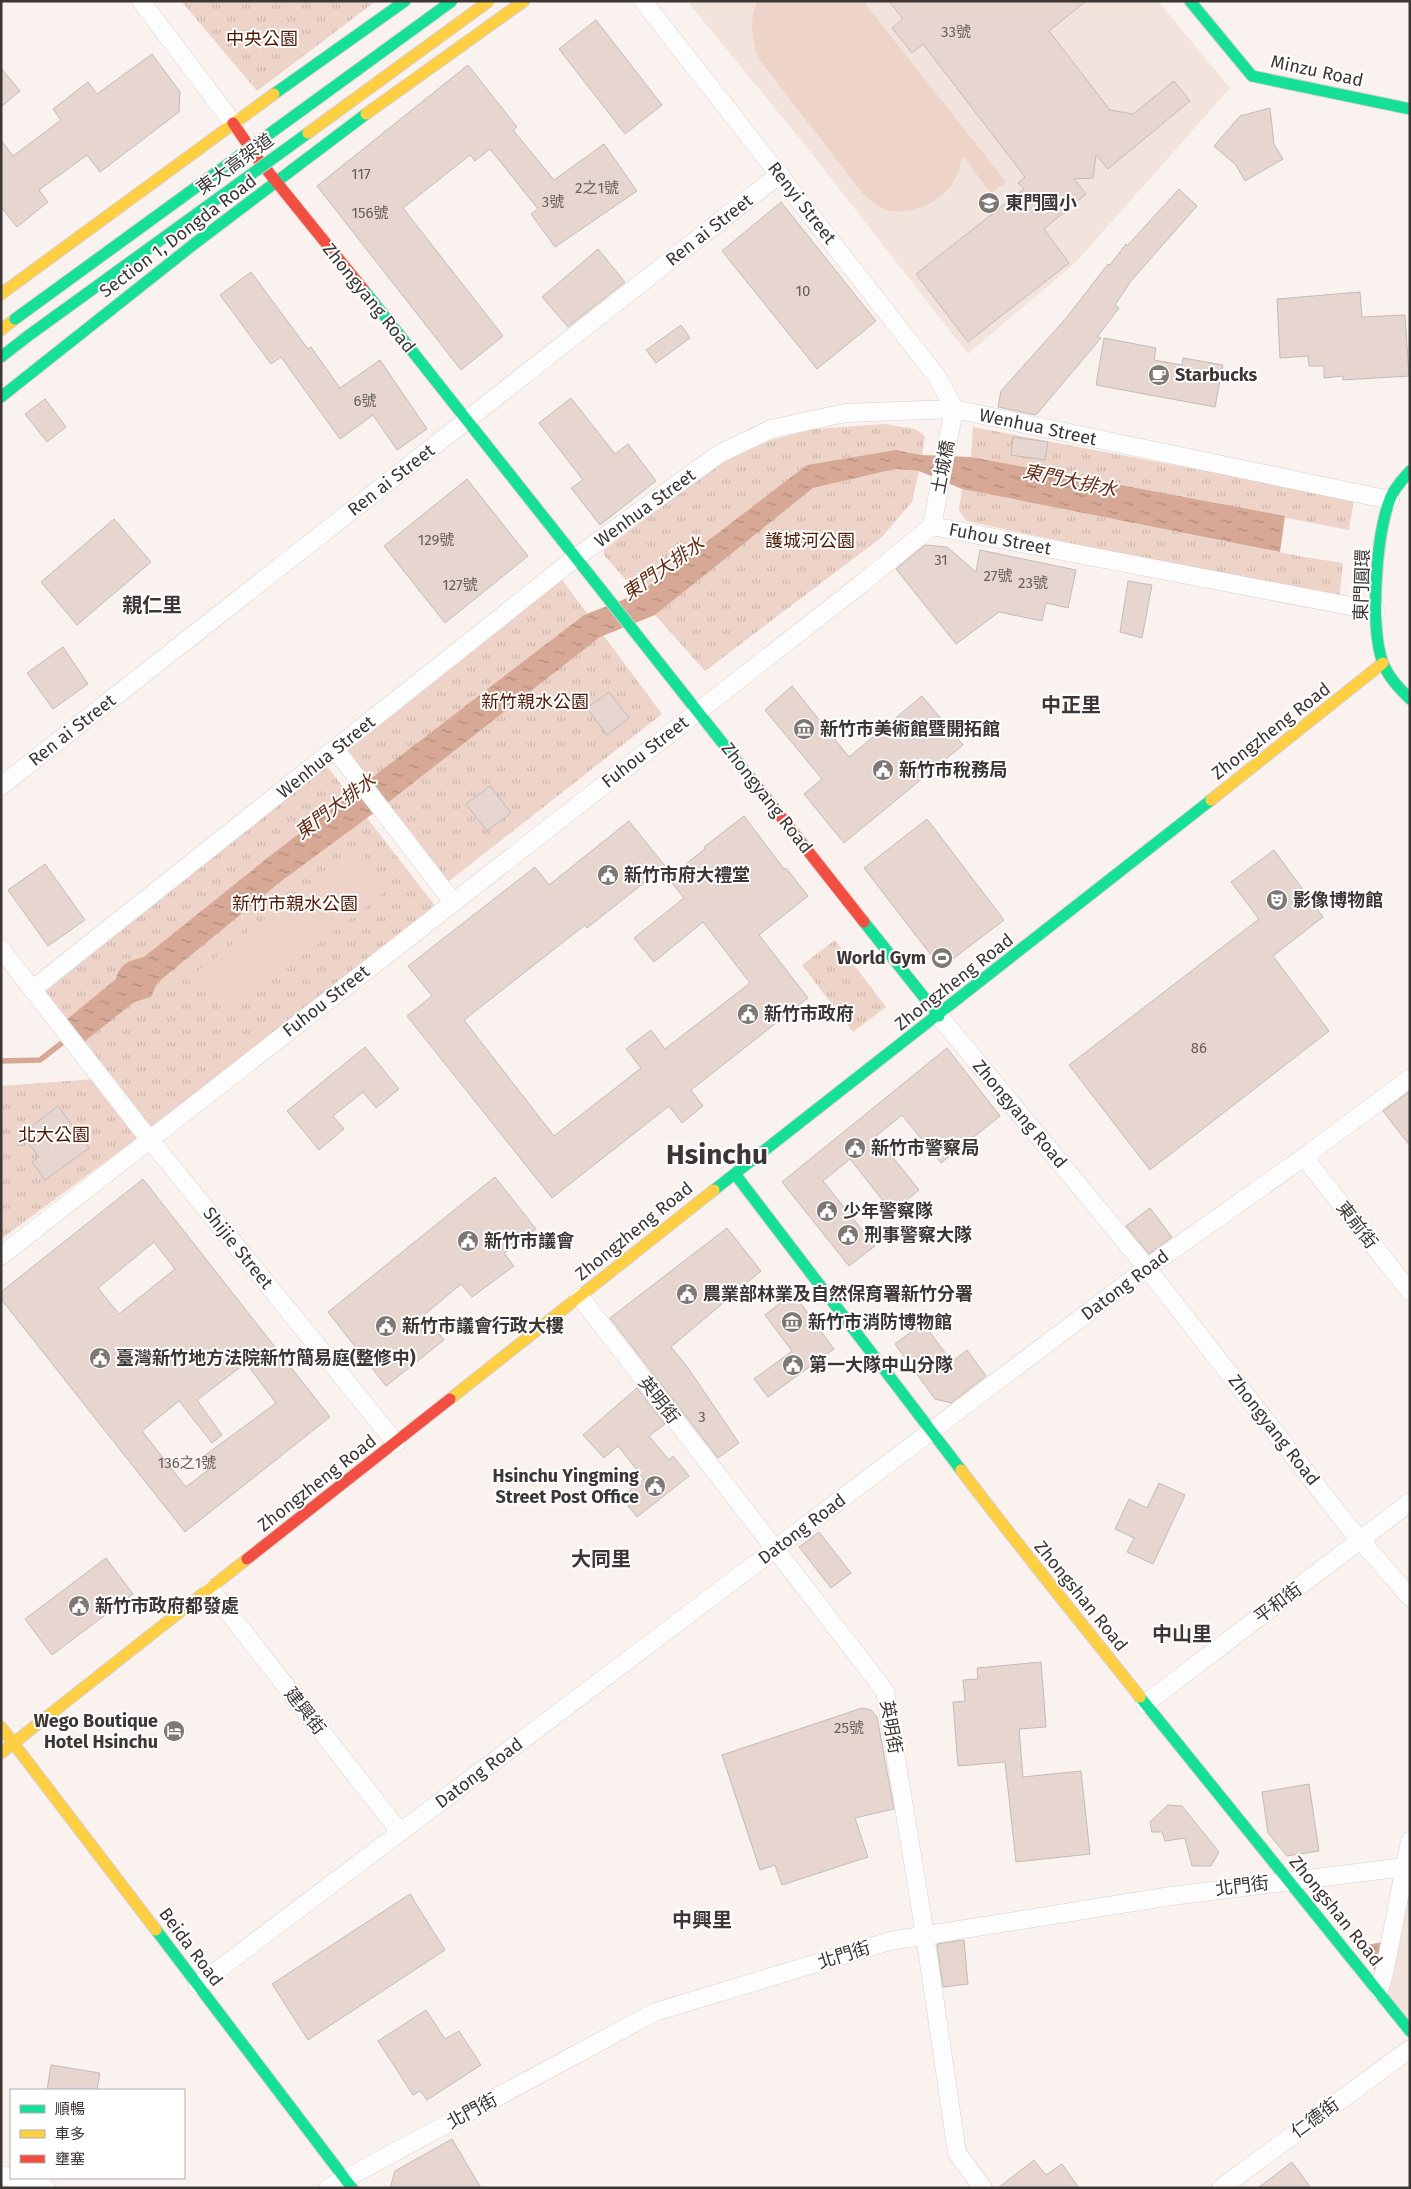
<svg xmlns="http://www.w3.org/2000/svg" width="1411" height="2189" font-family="'Fira Sans','Noto Sans TC',sans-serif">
<defs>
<pattern id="grass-tufts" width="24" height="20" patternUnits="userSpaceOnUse" patternTransform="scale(1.25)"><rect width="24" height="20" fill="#edd3c8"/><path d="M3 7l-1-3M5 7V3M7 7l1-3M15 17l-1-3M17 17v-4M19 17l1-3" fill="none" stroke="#ccb6ac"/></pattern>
<pattern id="water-ripples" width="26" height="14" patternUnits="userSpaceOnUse" patternTransform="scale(1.25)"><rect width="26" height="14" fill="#d6a895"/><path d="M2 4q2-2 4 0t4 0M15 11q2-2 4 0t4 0" fill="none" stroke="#af8a7a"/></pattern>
</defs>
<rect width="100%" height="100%" fill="#faf2ef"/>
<path fill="#f2e3dc" d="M 687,1 L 1158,1 L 1230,88 L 1077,261 L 968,354 L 805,145 Z
M 1410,1846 L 1410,2031 L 1379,1991 Z"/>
<path fill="url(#grass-tufts)" d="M 181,1 L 376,1 L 257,91 Z
M 885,424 L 915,429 L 925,436 L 922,455 L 895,450 L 807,465 L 638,594 L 604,555 L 604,550 L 717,465 L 771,440 L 814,429 Z
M 973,427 L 1354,499 L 1349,530 L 971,457 Z
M 895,469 L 919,471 L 912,502 L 882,537 L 705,671 L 655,615 L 813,488 Z
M 962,489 L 1304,557 L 1343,563 L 1339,600 L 966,521 L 959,510 Z
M 557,573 L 662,714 L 448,882 L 337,748 Z
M 322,760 L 440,912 L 150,1140 L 33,989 Z
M 835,940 L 886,1007 L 853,1032 L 802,965 Z
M 94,1079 L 139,1137 L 1,1239 L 1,1086 Z"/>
<path fill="#edd3c8" d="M 757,1 L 863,1 L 1006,182 L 991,193 L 963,156 C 960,165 958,176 952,184 C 938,204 908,217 883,209 C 877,206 870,199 864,195 L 758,58 C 752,37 749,23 757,1 Z
M 356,847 L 390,888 L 226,1014 L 193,975 Z"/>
<path fill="url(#water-ripples)" d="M 895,450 L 922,455 L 971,457 L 1285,516 L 1280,552 L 962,489 L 919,471 L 895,469 L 813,488 L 655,615 L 600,637 L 390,801 L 280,882 L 157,983 L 151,997 L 134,1002 L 84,1042 L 66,1020 L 116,979 C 120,963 129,961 144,957 L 270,856 L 584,615 L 638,594 L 807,465 Z
M 1382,1942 L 1376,1972 L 1358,1947 Z"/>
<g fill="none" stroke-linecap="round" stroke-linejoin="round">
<path stroke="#d6a895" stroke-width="5.5" d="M 1,1061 L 40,1060 L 67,1039"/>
</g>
<path fill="#e7d6d0" stroke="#c1bbb9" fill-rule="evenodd" d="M 889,1 L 1086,1 L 1049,31 L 1110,110 L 1133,114 L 1174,81 L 1190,101 L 1108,169 L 1096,155 L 1093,178 L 1074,179 L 1086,194 L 1044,229 L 1069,263 L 968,342 L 916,274 L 1024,189 L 1018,183 L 1025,177 L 923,44 L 912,53 L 892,28 L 903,19 Z
M 596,20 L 662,105 L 625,134 L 559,49 Z
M 152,54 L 180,92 L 179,112 L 100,172 L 87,155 L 39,190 L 48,202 L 17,227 L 1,207 L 1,140 L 13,156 L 61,120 L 53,109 L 88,82 L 97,94 Z
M 468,65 L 517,127 L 513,130 L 554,180 L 604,144 L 637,191 L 555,247 L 531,214 L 538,209 L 490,149 L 475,161 L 470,155 L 403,208 L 503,336 L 461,370 L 317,186 Z
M 1,68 L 20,91 L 1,107 Z
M 1270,108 L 1274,144 L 1283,159 L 1245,181 L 1236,165 L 1214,146 L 1240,116 Z
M 1179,189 L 1197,206 L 1131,281 L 1115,305 L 1119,308 L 1097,337 L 1101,338 L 1036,415 L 998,407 L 1001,391 L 1067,317 L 1108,264 L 1110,265 L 1126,244 L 1127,246 Z
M 781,202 L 876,321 L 817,369 L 722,251 Z
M 598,249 L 625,282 L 568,327 L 542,297 Z
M 251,272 L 308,349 L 311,347 L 340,388 L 380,360 L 427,429 L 397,450 L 373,415 L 340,439 L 281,357 L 271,364 L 220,295 Z
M 1360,292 L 1362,317 L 1405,315 L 1409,376 L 1343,380 L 1343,376 L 1324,378 L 1324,366 L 1309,366 L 1308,356 L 1280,358 L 1277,299 Z
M 681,325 L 690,338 L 656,363 L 646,350 Z
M 1104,338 L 1156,348 L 1154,360 L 1182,365 L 1183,358 L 1223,365 L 1215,407 L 1096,385 Z
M 571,398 L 615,454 L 628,444 L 656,481 L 600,525 L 571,488 L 583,480 L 539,423 Z
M 45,399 L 66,427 L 47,442 L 25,414 Z
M 1013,437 L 1048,442 L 1045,460 L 1011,455 Z
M 467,479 L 528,556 L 445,623 L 384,546 Z
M 114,519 L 151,562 L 77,625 L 41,582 Z
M 925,545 L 947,547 L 976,572 L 980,550 L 1076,570 L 1068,608 L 1046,603 L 1042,621 L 999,612 L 956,644 L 896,569 Z
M 1128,581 L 1152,585 L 1142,638 L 1120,632 Z
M 63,647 L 88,684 L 53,709 L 27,673 Z
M 792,686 L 849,757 L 922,696 L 963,745 L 844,843 L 804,794 L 822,779 L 765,710 Z
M 609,692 L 629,718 L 607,735 L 587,708 Z
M 490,786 L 511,813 L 487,831 L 466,804 Z
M 744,816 L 784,869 L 786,868 L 808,896 L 759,935 L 808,998 L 691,1090 L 703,1106 L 682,1123 L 669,1106 L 552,1198 L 407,1016 L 432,996 L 408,966 L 535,867 L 549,885 L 629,821 L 665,866 L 587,928 L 585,925 L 464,1020 L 554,1136 L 641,1068 L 626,1049 L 651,1030 L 665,1049 L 750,983 L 703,922 L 654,962 L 634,938 L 684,898 L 668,878 L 705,849 L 704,847 Z
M 927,819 L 1004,920 L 941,968 L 864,868 Z
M 1274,850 L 1323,917 L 1273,956 L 1329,1031 L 1150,1170 L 1069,1065 L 1259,919 L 1231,882 Z
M 45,864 L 85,920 L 48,946 L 8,890 Z
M 365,1047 L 399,1089 L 376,1108 L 363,1092 L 333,1116 L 344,1129 L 319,1150 L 287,1111 Z
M 947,1048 L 1000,1116 L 941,1163 L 902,1115 L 876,1136 L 919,1190 L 892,1212 L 850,1159 L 823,1181 L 875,1246 L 849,1266 L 782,1182 Z
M 1410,1091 L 1410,1146 L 1383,1111 Z
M 58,1106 L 89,1148 L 45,1180 L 32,1162 L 39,1157 L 22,1134 Z
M 495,1177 L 536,1229 L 504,1253 L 514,1266 L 472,1297 L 461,1284 L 424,1315 L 444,1340 L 386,1386 L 328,1312 Z
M 143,1179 L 330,1417 L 185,1532 L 1,1299 L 1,1292 ZM 154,1242 L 175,1269 L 119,1314 L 98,1288 ZM 246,1363 L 276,1403 L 204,1456 L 212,1467 L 186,1487 L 142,1431 L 179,1401 L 212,1443 L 222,1435 L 197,1400 Z
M 1150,1208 L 1172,1237 L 1149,1254 L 1126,1226 Z
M 727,1228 L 761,1271 L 671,1347 L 686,1365 L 739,1443 L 718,1458 L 610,1318 Z
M 793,1293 L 834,1349 L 768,1397 L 754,1379 L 792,1351 L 765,1315 Z
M 923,1323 L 952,1362 L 967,1350 L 986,1376 L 951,1403 L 935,1399 L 895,1344 Z
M 637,1388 L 665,1424 L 649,1436 L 669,1460 L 673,1456 L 689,1476 L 637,1517 L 621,1497 L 644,1479 L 618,1446 L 604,1458 L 583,1435 Z
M 1159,1483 L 1185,1495 L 1153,1564 L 1127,1552 L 1134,1538 L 1115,1529 L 1129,1499 L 1147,1508 Z
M 819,1532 L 851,1573 L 831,1588 L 799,1547 Z
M 106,1558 L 133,1594 L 52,1655 L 25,1619 Z
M 1041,1662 L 1046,1727 L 1019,1729 L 1023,1777 L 1081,1771 L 1090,1854 L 1016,1862 L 1005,1762 L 958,1766 L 953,1702 L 965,1701 L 963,1680 L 978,1679 L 977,1668 Z
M 862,1708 L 871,1710 L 877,1717 L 894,1809 L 855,1818 L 868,1857 L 782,1885 L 775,1865 L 760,1870 L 722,1755 Z
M 1309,1784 L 1319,1851 L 1287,1856 L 1268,1833 L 1262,1792 Z
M 1168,1805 L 1182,1806 L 1219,1852 L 1211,1866 L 1192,1866 L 1185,1838 L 1165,1841 L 1162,1832 L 1152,1832 L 1150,1822 Z
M 410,1894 L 445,1950 L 308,2040 L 272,1984 Z
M 964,1940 L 968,1984 L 943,1987 L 937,1944 Z
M 426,2010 L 445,2039 L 459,2031 L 481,2065 L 427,2100 L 420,2091 L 413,2095 L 378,2041 Z
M 51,2065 L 100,2073 L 97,2090 L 47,2090 Z
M 452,2139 L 481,2188 L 390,2188 L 395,2171 Z
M 1034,2160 L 1046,2175 L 1062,2164 L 1079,2188 L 998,2188 Z
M 1292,2162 L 1311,2188 L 1258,2188 Z"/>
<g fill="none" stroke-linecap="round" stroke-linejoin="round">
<g stroke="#d7d0ce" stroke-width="19">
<path id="street" d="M 141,1 L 233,123
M 643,1 L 938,378 L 954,409 L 932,526
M 335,749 L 453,902
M 1,786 L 780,174
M 1,949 L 138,1125 L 396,1443
M 33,989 L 575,558 L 719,454 L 771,429 L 845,413 L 954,409 L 1390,500
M 939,1016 L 1147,1268 L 1344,1521 L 1410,1597
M 1304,1157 L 1410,1292
M 1,1256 L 860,585 L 932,526 L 1376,611
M 580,1297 L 885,1691 L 925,1935 L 957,2153 L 983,2188
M 210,1589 L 400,1832
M 1145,1704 L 1410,1502
M 198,1985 L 1147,1268 L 1304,1157 L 1410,1078
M 1379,1991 L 1385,1969 L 1410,1841
M 1,2175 L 46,2188
M 328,2188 L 655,2012 L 890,1941 L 1171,1896 L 1405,1867
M 1221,2188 L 1410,2049"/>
</g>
<g stroke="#d7d0ce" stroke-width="13">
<path id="fast" d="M 1190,1 L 1252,76 L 1410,109
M 274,94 L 405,1
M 363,289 L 759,789
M 1,357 L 28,336
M 1,397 L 194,244 L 366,114
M 1410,471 C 1403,479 1394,488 1390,499 C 1376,536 1369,629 1384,666 C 1390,679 1400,689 1410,699
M 864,922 L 939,1016
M 735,1174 L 961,1470
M 714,1190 L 1211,800
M 1140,1697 L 1410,2031
M 156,1930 L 352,2188"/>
</g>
<g stroke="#d7d0ce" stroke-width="13">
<path id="slow" d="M 366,114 L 524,1
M 1,294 L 274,94
M 1,330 L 15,319
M 1211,800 L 1383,663
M 450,1399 L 714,1190
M 961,1470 C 1019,1547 1080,1621 1140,1697
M 1,1727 L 156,1930
M 1,1753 L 247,1559"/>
</g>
<g stroke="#d7d0ce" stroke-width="13">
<path id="jam" d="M 233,123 L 257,158 L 363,289
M 759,789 L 864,922
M 247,1559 L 450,1399"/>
</g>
<use href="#street" stroke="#fefdfd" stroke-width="18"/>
<use href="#fast" stroke="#16e098" stroke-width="11"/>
<use href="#slow" stroke="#ffcf43" stroke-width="11"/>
<use href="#jam" stroke="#f24e42" stroke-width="11"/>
<g stroke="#d7d0ce" stroke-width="13" stroke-linecap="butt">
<path id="fast-bridge" d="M 15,319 L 452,1
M 28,336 L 308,133"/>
</g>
<g stroke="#d7d0ce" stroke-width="13" stroke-linecap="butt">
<path id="slow-bridge" d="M 308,133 L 489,1"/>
</g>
<use href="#fast-bridge" stroke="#16e098" stroke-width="11"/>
<use href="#slow-bridge" stroke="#ffcf43" stroke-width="11"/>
</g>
<defs>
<g id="school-disc" transform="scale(1.125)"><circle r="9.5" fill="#7e7875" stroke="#fff"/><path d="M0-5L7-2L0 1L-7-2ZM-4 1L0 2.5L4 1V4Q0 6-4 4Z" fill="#fff"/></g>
<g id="cafe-disc" transform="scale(1.125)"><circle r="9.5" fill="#7e7875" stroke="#fff"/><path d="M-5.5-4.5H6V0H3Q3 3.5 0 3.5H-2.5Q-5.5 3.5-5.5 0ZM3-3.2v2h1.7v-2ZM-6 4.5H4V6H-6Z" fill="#fff"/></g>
<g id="museum-disc" transform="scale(1.125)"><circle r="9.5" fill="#7e7875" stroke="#fff"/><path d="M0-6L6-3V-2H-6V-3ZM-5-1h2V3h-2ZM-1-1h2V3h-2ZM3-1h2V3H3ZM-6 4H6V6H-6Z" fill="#fff"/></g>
<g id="civic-disc" transform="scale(1.125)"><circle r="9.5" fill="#7e7875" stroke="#fff"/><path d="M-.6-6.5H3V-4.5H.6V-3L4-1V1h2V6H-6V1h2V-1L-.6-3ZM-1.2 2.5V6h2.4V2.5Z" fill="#fff"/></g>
<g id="theatre-disc" transform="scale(1.125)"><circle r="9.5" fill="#7e7875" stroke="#fff"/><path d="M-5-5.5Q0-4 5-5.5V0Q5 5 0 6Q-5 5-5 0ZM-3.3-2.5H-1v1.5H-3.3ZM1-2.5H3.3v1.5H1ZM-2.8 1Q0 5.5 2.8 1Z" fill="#fff"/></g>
<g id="stadium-disc" transform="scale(1.125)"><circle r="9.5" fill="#7e7875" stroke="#fff"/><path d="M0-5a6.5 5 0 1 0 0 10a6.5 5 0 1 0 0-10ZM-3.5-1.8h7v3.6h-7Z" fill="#fff"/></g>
<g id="hotel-disc" transform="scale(1.125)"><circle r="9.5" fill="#7e7875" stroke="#fff"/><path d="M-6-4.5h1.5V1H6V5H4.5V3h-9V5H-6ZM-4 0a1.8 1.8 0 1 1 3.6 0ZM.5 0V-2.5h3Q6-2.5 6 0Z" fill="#fff"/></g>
</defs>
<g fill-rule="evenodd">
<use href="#school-disc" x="989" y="203"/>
<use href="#cafe-disc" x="1159" y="375"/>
<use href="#museum-disc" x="804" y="729"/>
<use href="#civic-disc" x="883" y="770"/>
<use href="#civic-disc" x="608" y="875"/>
<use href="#theatre-disc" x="1277" y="900"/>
<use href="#stadium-disc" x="942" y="958"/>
<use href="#civic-disc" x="748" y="1014"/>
<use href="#civic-disc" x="855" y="1148"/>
<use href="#civic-disc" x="827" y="1211"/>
<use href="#civic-disc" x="848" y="1235"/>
<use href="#civic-disc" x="468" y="1241"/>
<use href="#civic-disc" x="687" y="1294"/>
<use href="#museum-disc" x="792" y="1322"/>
<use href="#civic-disc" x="386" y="1326"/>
<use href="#civic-disc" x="100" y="1358"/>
<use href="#civic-disc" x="793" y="1365"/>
<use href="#civic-disc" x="655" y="1486"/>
<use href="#civic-disc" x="79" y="1606"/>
<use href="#hotel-disc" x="174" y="1731"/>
</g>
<g text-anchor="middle" stroke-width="4" stroke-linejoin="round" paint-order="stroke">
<g font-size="15" fill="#675e5b">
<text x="956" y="37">33號</text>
<text x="361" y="179">117</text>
<text x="597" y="193">2之1號</text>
<text x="553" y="207">3號</text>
<text x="370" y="218">156號</text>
<text x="803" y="296">10</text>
<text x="365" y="406">6號</text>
<text x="436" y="545">129號</text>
<text x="941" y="565">31</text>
<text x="998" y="581">27號</text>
<text x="1033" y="588">23號</text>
<text x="460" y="590">127號</text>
<text x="1199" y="1053">86</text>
<text x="702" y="1422">3</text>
<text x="187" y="1468">136之1號</text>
<text x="849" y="1733">25號</text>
</g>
<g font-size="18" fill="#4f1700" stroke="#fff">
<text x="262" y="45">中央公園</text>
<text x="810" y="547">護城河公園</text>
<text x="535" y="708">新竹親水公園</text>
<text x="295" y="910">新竹市親水公園</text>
<text x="54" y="1141">北大公園</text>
</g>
<g font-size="18" fill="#3c3634" stroke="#fff">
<text transform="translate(1317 71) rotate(12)" y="6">Minzu Road</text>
<text transform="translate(235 164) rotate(-36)" y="6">東大高架道</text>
<text transform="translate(802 203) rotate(52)" y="6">Renyi Street</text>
<text transform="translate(709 230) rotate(-38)" y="6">Ren ai Street</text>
<text transform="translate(178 236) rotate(-37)" y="6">Section 1, Dongda Road</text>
<text transform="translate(369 298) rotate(51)" y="6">Zhongyang Road</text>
<text transform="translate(1038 427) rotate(12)" y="6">Wenhua Street</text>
<text transform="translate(943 467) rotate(-79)" y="6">土城橋</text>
<text transform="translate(391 480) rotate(-38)" y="6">Ren ai Street</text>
<text transform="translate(645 508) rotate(-36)" y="6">Wenhua Street</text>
<text transform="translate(1000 539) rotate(11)" y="6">Fuhou Street</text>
<text transform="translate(1362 585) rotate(-88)" y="6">東門圓環</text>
<text transform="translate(72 730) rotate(-38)" y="6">Ren ai Street</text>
<text transform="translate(1271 731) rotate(-38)" y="6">Zhongzheng Road</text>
<text transform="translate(645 752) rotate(-38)" y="6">Fuhou Street</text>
<text transform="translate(326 757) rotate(-39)" y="6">Wenhua Street</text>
<text transform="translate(767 798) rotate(52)" y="6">Zhongyang Road</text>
<text transform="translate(954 982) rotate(-38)" y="6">Zhongzheng Road</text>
<text transform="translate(326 1001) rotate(-38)" y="6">Fuhou Street</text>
<text transform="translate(1020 1114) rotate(50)" y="6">Zhongyang Road</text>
<text transform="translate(1357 1225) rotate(52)" y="6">東前街</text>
<text transform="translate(634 1231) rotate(-39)" y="6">Zhongzheng Road</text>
<text transform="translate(238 1248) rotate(51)" y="6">Shijie Street</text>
<text transform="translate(1125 1285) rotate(-37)" y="6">Datong Road</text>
<text transform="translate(659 1400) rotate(52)" y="6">英明街</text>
<text transform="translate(1274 1430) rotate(52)" y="6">Zhongyang Road</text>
<text transform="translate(317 1483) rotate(-38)" y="6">Zhongzheng Road</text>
<text transform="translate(802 1529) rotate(-37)" y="6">Datong Road</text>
<text transform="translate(1081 1596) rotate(51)" y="6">Zhongshan Road</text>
<text transform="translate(1278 1603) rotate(-37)" y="6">平和街</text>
<text transform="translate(305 1711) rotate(52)" y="6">建興街</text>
<text transform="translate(891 1727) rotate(80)" y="6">英明街</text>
<text transform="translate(479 1773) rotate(-37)" y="6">Datong Road</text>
<text transform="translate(1242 1886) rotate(-7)" y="6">北門街</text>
<text transform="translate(1336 1911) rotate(51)" y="6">Zhongshan Road</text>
<text transform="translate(191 1947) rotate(53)" y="6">Beida Road</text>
<text transform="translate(844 1955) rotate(-17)" y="6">北門街</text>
<text transform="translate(472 2111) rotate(-28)" y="6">北門街</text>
<text transform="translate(1315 2118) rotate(-36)" y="6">仁德街</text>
</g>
<g font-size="18" font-weight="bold" fill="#3c3634" stroke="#fff" text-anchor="start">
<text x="1005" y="209">東門國小</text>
<text x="1175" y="381">Starbucks</text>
<text x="820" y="735">新竹市美術館暨開拓館</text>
<text x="899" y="776">新竹市稅務局</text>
<text x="624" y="881">新竹市府大禮堂</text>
<text x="1293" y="906">影像博物館</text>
<text x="926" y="964" text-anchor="end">World Gym</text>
<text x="764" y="1020">新竹市政府</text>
<text x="871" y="1154">新竹市警察局</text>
<text x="843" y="1217">少年警察隊</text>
<text x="864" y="1241">刑事警察大隊</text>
<text x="484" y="1247">新竹市議會</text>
<text x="703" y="1300">農業部林業及自然保育署新竹分署</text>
<text x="808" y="1328">新竹市消防博物館</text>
<text x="402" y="1332">新竹市議會行政大樓</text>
<text x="116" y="1364">臺灣新竹地方法院新竹簡易庭(整修中)</text>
<text x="809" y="1371">第一大隊中山分隊</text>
<text x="639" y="1482" text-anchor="end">Hsinchu Yingming<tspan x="639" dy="21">Street Post Office</tspan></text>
<text x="95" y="1612">新竹市政府都發處</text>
<text x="158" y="1727" text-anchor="end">Wego Boutique<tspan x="158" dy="21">Hotel Hsinchu</tspan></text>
</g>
<g font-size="19" font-style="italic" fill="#662c13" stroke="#fff">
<text transform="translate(1070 480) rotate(12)" y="7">東門大排水</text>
<text transform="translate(663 568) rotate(-35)" y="7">東門大排水</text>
<text transform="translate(335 806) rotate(-37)" y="7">東門大排水</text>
</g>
<g font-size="20" font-weight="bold" fill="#3c3634" stroke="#fff">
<text x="152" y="612">親仁里</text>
<text x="1071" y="712">中正里</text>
<text x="601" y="1566">大同里</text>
<text x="1182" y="1641">中山里</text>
<text x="702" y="1927">中興里</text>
</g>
<g font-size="28" font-weight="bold" fill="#3c3634" stroke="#fff">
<text x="717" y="1164">Hsinchu</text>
</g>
</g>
<rect width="1411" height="2189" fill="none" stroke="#3c3634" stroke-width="5"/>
<rect x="10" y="2089" width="175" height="90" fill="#ffffff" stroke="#b1afae"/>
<rect x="20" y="2105" width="25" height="8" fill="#16e098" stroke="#b1afae"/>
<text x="55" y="2114" font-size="15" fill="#3c3634">順暢</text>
<rect x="20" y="2130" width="25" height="8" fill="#ffcf43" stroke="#b1afae"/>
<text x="55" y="2139" font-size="15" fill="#3c3634">車多</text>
<rect x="20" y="2155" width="25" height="8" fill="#f24e42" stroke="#b1afae"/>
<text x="55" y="2164" font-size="15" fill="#3c3634">壅塞</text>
</svg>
